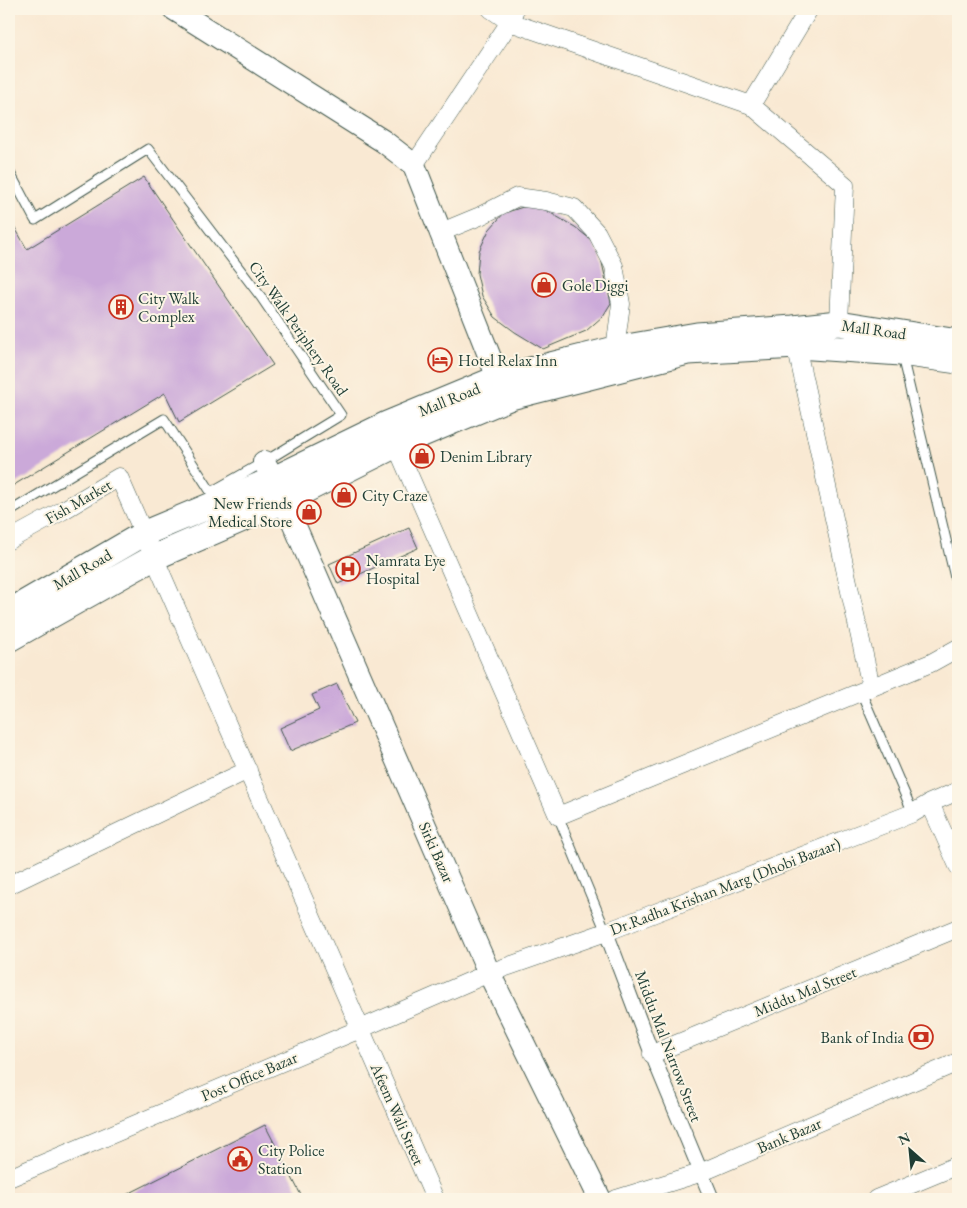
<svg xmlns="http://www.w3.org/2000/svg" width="967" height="1208" font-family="'EB Garamond',serif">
<rect width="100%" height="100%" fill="#fcf5e5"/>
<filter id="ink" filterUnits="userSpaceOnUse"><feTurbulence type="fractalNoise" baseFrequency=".02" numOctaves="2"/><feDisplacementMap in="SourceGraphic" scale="10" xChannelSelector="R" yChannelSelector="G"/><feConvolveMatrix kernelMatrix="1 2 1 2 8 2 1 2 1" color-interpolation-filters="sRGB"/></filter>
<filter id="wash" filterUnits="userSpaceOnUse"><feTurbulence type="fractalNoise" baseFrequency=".0096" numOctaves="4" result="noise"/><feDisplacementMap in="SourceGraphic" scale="20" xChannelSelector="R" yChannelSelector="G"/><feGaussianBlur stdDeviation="1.12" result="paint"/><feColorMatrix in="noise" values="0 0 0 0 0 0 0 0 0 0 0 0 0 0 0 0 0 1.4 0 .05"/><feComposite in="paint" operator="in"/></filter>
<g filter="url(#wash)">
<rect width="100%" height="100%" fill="#f9e9d3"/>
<g id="blocks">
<path fill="#cba9d9" d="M 144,177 L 273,365 L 179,422 L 165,393 L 9,488 L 9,217 L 27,249 Z
M 523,207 L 540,207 L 575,227 L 590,239 L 600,254 L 611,303 L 603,316 L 586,331 L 543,349 L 515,332 L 495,317 L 482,296 L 477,274 L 479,251 L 489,230 L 504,213 Z
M 409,528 L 418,548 L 338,584 L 329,564 Z
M 337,684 L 355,723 L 290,751 L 280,728 L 319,710 L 312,695 Z
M 265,1125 L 303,1199 L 118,1199 Z"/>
</g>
</g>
<g filter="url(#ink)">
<use href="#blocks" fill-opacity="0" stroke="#40574c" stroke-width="1"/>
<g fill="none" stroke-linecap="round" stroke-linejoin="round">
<g stroke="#40574c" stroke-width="11">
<path id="service" d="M 9,171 L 35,220 L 148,149 L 261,297 L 341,415 L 264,462 L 211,492 L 164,419 L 9,512
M 902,356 L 958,590
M 861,692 L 913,813
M 558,816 L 606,932"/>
</g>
<g stroke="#40574c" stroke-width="16">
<path id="pedestrian" d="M 606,932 L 652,1054 L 712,1199"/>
</g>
<g stroke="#40574c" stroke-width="19">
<path id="minor" d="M 491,9 L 510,22 L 515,9
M 751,105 L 809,9
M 414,165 L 510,22 L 751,105 L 845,185 L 839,323
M 439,233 L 480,216 L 517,197 L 546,201 L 574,208 L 597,233 L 614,266 L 621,304 L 615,349
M 794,336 L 871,687
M 396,445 L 558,816 L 931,663 L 958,648
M 9,540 L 62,511 L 119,477 L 435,1199
M 930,803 L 958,866
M 9,885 L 248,770
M 652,1054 L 958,928
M 9,1178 L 360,1029 L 489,973 L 606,932 L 913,813 L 930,803 L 958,791
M 616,1199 L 700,1173 L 958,1062
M 876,1199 L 958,1165"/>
</g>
<g stroke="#40574c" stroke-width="24">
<path id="tertiary" d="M 174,9 L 383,141 L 414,165 L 498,378
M 264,462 L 274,479
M 284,501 L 489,973 L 600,1199"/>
</g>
<g stroke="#40574c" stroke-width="27">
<path id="secondary" d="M 9,612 L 145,533 L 274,479 L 387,424 L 498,378 L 615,349 L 697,335 L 793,328 L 839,323 L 958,342
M 9,639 L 155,557 L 284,501 L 396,445 L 511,397 L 688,352 L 797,346 L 901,353 L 958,361"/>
</g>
<use href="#service" stroke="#fff" stroke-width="9"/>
<use href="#pedestrian" stroke="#fff" stroke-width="14"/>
<use href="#minor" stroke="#fff" stroke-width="18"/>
<use href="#tertiary" stroke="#fff" stroke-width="22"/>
<use href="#secondary" stroke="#fff" stroke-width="25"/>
</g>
</g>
<defs>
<g id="shop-ring" transform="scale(1.25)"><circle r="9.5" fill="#fcf5e5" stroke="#c8321e" stroke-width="1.5"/><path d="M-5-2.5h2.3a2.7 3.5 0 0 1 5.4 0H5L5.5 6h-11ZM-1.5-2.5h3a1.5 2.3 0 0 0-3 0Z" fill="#c8321e"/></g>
<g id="building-ring" transform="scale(1.25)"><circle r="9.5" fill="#fcf5e5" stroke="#c8321e" stroke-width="1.5"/><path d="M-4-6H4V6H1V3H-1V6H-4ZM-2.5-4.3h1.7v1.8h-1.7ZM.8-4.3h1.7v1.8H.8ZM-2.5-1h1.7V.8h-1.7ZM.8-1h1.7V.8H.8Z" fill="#c8321e"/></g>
<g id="hotel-ring" transform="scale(1.25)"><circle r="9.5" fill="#fcf5e5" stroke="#c8321e" stroke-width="1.5"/><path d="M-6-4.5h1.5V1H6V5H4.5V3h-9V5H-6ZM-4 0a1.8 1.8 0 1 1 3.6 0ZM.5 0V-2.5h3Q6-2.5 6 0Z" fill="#c8321e"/></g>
<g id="hospital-ring" transform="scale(1.25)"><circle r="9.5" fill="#fcf5e5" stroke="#c8321e" stroke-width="1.5"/><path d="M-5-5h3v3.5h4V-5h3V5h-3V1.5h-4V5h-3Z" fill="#c8321e"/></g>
<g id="bank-ring" transform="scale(1.25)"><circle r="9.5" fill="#fcf5e5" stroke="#c8321e" stroke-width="1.5"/><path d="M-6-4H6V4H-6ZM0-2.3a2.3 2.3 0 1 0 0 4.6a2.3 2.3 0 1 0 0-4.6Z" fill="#c8321e"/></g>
<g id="civic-ring" transform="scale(1.25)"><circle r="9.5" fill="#fcf5e5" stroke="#c8321e" stroke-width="1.5"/><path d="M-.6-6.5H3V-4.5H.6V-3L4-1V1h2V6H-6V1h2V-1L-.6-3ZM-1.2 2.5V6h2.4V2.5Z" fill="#c8321e"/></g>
</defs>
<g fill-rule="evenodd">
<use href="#shop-ring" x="544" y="285"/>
<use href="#building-ring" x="121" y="307"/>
<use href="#hotel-ring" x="440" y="360"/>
<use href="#shop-ring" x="422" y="456"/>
<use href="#shop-ring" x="344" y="495"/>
<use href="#shop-ring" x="309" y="512"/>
<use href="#hospital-ring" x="348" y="569"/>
<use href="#bank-ring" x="921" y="1037"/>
<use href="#civic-ring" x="240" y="1159"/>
</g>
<g text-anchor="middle" stroke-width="4" stroke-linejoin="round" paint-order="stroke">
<g font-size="16" fill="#1f3d34" stroke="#fcf5e5" text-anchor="start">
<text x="562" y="291">Gole Diggi</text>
<text x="138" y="304">City Walk<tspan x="138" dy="18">Complex</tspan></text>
<text x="458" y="366">Hotel Relax Inn</text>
<text x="440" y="462">Denim Library</text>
<text x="362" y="501">City Craze</text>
<text x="292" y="509" text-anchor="end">New Friends<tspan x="292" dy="18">Medical Store</tspan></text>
<text x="366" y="566">Namrata Eye<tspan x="366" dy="18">Hospital</tspan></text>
<text x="904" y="1043" text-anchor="end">Bank of India</text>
<text x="258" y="1156">City Police<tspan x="258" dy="18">Station</tspan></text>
</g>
<g font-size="16" fill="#1f3d34" stroke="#fcf5e5">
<text transform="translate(299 328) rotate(55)" y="6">City Walk Periphery Road</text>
<text transform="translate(874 329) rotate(8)" y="6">Mall Road</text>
<text transform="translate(449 399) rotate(-22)" y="6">Mall Road</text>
<text transform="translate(78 501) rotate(-30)" y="6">Fish Market</text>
<text transform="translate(82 569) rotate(-30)" y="6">Mall Road</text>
<text transform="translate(437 852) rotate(66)" y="6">Sirki Bazar</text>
<text transform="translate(725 886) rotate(-21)" y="6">Dr.Radha Krishan Marg (Dhobi Bazaar)</text>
<text transform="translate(805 991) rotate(-22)" y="6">Middu Mal Street</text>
<text transform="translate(669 1046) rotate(69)" y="6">Middu Mal Narrow Street</text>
<text transform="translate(249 1076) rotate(-23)" y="6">Post Office Bazar</text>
<text transform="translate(398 1114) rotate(66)" y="6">Afeem Wali Street</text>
<text transform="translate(789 1135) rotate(-23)" y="6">Bank Bazar</text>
</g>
</g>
<rect width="967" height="1208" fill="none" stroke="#fcf5e5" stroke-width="30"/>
<g transform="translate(910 1150) rotate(333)" stroke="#fcf5e5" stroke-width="4" paint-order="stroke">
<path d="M0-4L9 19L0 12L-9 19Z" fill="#1f3d34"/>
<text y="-8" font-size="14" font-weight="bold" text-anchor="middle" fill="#1f3d34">N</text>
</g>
</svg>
